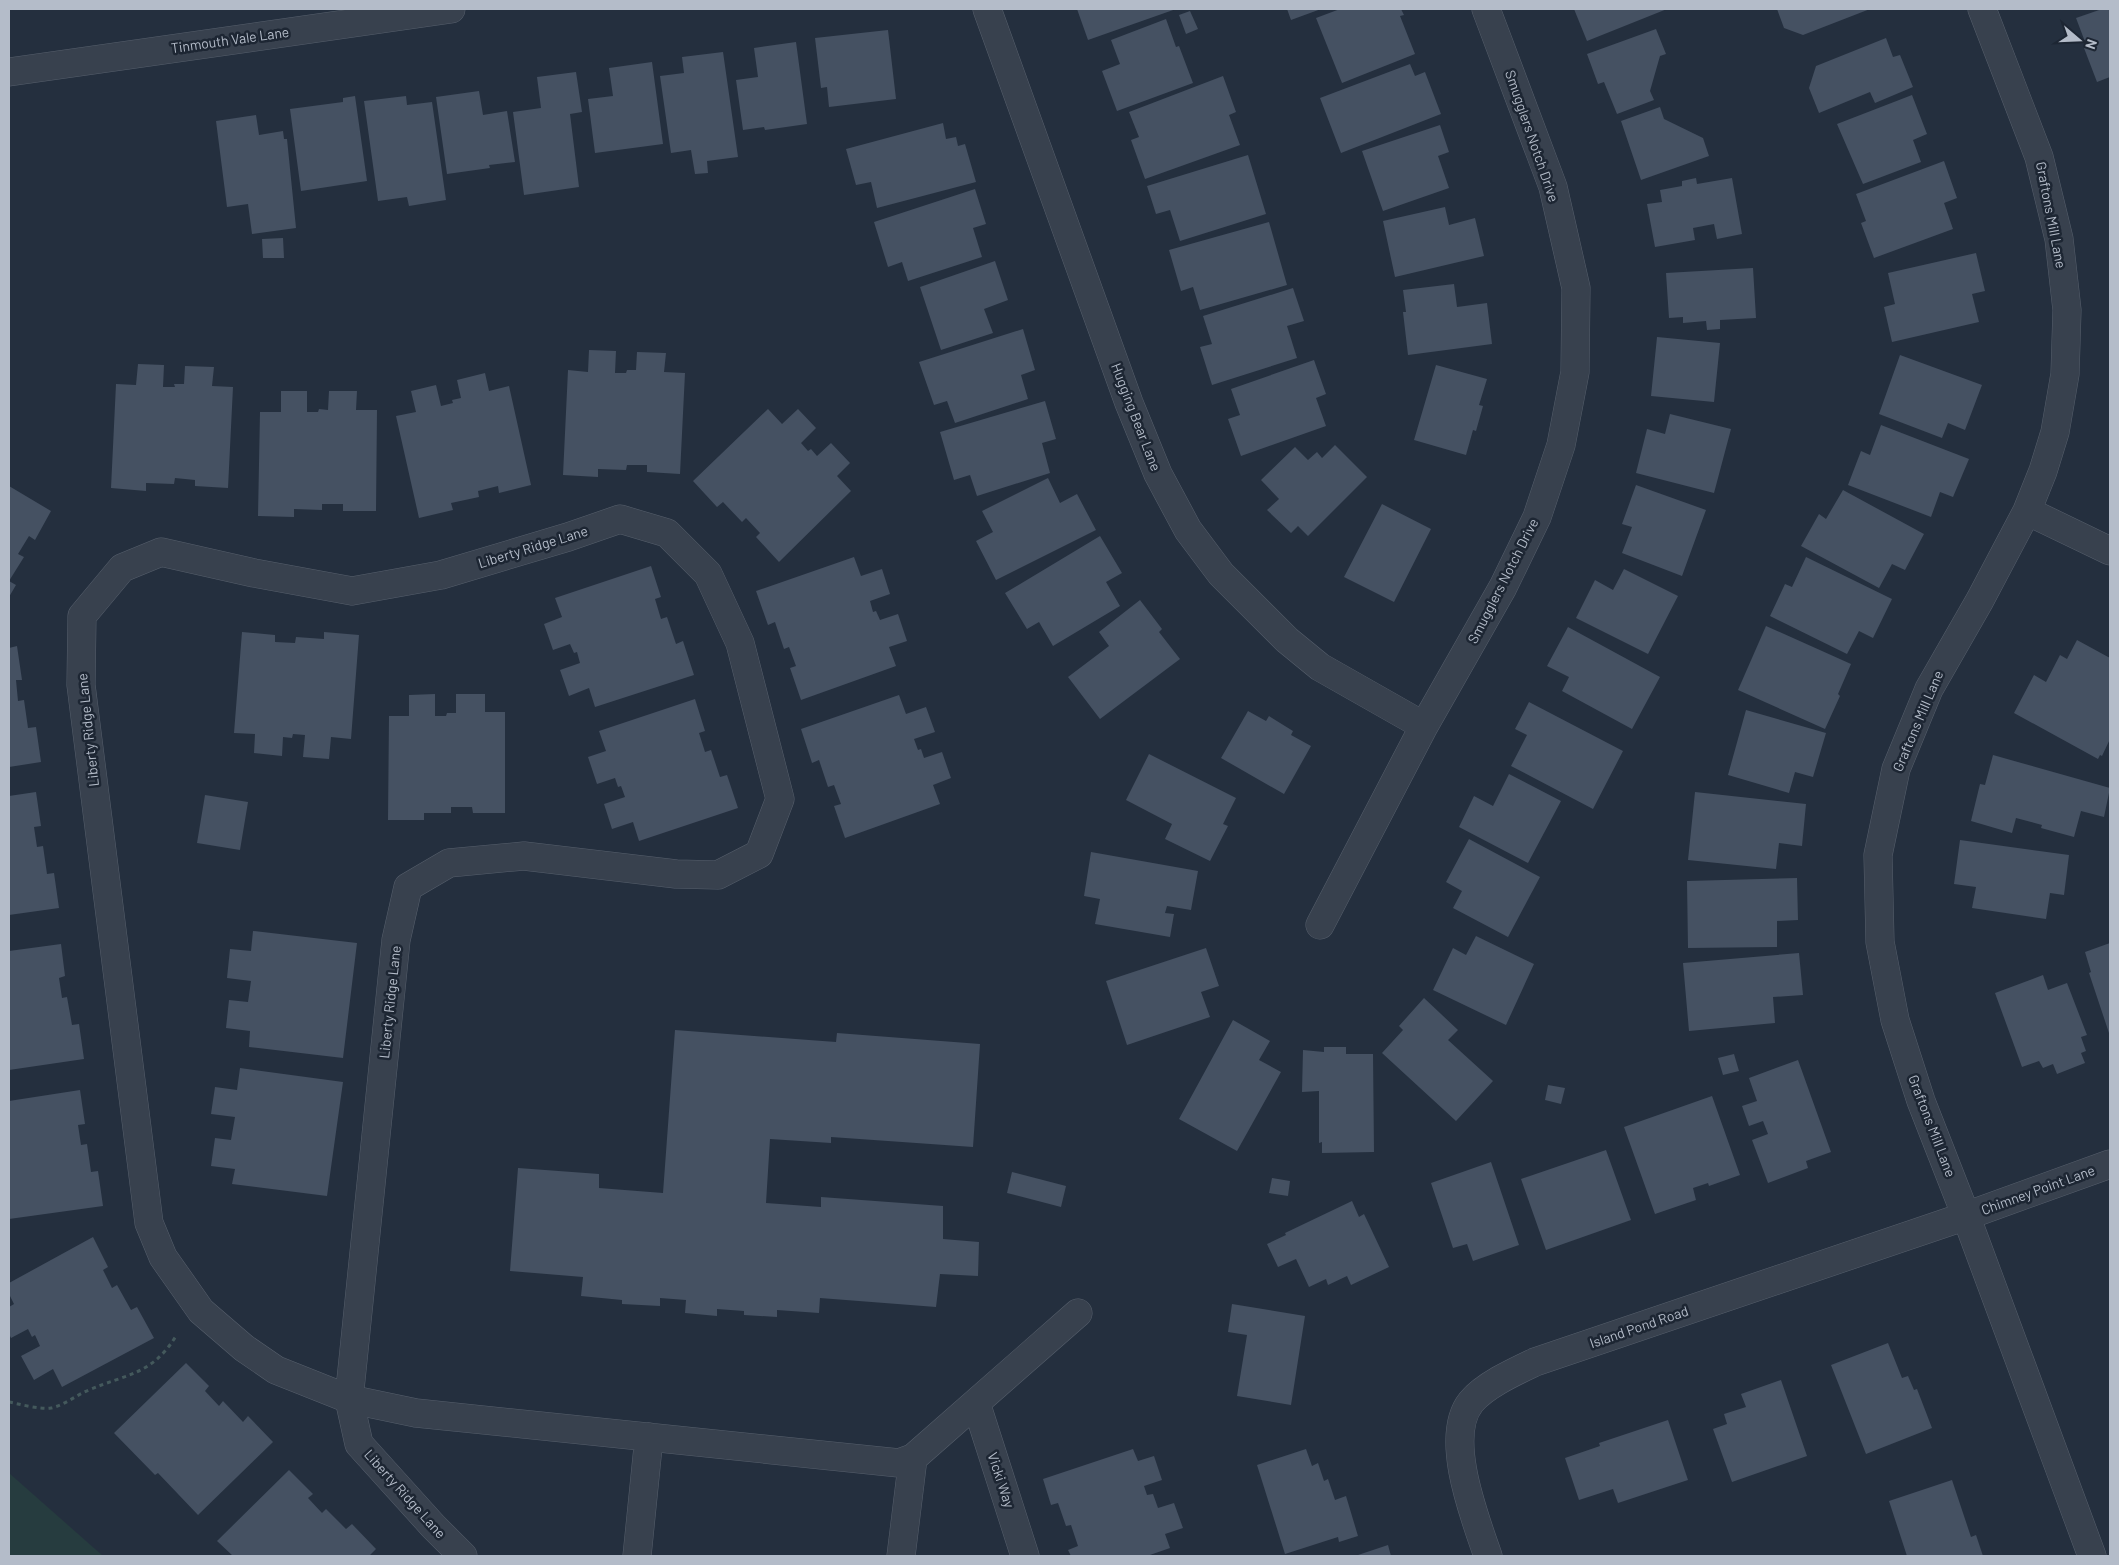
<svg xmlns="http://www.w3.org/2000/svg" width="2119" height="1565" font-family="Barlow,sans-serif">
<rect width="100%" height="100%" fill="#242f3e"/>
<path fill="#263c3f" d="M 9,1473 L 103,1556 L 9,1556 Z"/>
<path fill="#455162" d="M 1077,9 L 1176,9 L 1088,40 Z
M 1287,9 L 1321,9 L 1291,20 Z
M 1340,9 L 1401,9 L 1404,15 L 1400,16 L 1415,54 L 1342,83 L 1316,18 Z
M 1574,9 L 1667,9 L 1587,41 Z
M 1777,9 L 1870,9 L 1803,35 L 1784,28 Z
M 2102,9 L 2110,9 L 2110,77 L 2097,82 L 2084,48 L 2087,47 L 2076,18 Z
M 1190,11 L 1198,29 L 1186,34 L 1179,15 Z
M 1166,19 L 1176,47 L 1179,46 L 1193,83 L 1117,111 L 1102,71 L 1120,64 L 1111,40 Z
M 1656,29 L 1666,54 L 1660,56 L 1650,91 L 1654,100 L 1617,114 L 1604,82 L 1598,84 L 1587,54 Z
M 888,30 L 896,99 L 829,107 L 827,87 L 821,88 L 815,38 Z
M 1886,38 L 1893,57 L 1900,55 L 1913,87 L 1875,103 L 1870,92 L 1819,113 L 1809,88 L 1816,66 Z
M 796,42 L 807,124 L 765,130 L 764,127 L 743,130 L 736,80 L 758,77 L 754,48 Z
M 723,52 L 738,157 L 707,161 L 708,173 L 695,174 L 691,150 L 671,153 L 660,76 L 684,73 L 682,57 Z
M 652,62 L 663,144 L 595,153 L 588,99 L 613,96 L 609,68 Z
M 1410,64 L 1415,76 L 1425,72 L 1441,114 L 1341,153 L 1320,98 Z
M 576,72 L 582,112 L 570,114 L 579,187 L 524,195 L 513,112 L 541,108 L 537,77 Z
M 1223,76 L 1236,112 L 1229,115 L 1240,145 L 1145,179 L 1131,140 L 1139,137 L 1129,112 Z
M 479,91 L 483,115 L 507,111 L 515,162 L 489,165 L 490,168 L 447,174 L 436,97 Z
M 1912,95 L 1927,134 L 1913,140 L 1921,162 L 1863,184 L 1837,124 Z
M 355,96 L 367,181 L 301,191 L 290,109 L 343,102 L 343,98 Z
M 406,96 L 407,105 L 432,102 L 446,200 L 409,206 L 407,197 L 378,201 L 364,101 Z
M 1660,107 L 1664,119 L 1703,138 L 1709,156 L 1641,180 L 1621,121 Z
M 256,115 L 259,135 L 283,131 L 284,139 L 287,139 L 296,228 L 252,234 L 248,204 L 227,207 L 216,121 Z
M 943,123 L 946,139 L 956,137 L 958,146 L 965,144 L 976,182 L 877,208 L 871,182 L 856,185 L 846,149 Z
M 1440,125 L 1449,152 L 1438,156 L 1449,188 L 1383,211 L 1362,151 Z
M 1248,155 L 1266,214 L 1180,241 L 1170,210 L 1156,214 L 1147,186 Z
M 1944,161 L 1957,198 L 1944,203 L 1953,229 L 1874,258 L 1861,223 L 1866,221 L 1856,194 Z
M 1696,178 L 1697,184 L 1732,178 L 1742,234 L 1717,239 L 1714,224 L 1693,228 L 1695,240 L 1655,247 L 1647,204 L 1662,202 L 1660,190 L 1682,186 L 1682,181 Z
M 975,189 L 986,224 L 973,228 L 982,257 L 908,281 L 902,262 L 888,267 L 874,222 Z
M 1445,207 L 1449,225 L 1475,218 L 1484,256 L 1395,277 L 1383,221 Z
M 1269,222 L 1287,285 L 1200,310 L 1193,287 L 1181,291 L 1169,250 Z
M 283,238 L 284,258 L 263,258 L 262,239 Z
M 1976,253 L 1985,291 L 1972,294 L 1979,322 L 1892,342 L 1884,307 L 1895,304 L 1888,273 Z
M 995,261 L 1008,300 L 984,309 L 993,333 L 941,350 L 920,287 Z
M 1753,268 L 1756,318 L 1720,320 L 1720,329 L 1707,330 L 1706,321 L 1683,323 L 1683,317 L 1669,318 L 1666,273 Z
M 1454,284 L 1457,307 L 1487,303 L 1492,344 L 1408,355 L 1403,312 L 1406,312 L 1403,290 Z
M 1293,288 L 1304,321 L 1287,326 L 1297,358 L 1212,385 L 1200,347 L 1212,344 L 1203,316 Z
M 1023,329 L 1035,370 L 1021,375 L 1028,399 L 955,423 L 947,401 L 934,405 L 919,362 Z
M 1657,337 L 1720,343 L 1714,402 L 1651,396 Z
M 589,350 L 616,351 L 615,373 L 626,373 L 627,370 L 636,370 L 637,352 L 666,353 L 664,372 L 685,373 L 680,474 L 647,472 L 647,465 L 627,465 L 626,470 L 598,469 L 598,477 L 563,475 L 568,370 L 588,372 Z
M 1900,355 L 1982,385 L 1965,430 L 1948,423 L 1942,438 L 1879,414 Z
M 1314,360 L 1326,394 L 1316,398 L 1326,426 L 1241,456 L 1228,419 L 1240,415 L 1231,389 Z
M 138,364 L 164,365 L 163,387 L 175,387 L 174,384 L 184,384 L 185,366 L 214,367 L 212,386 L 233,387 L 228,488 L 195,486 L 195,480 L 175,478 L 174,484 L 146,483 L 146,491 L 111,488 L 116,384 L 136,385 Z
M 1436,365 L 1487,379 L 1479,405 L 1483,406 L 1476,431 L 1473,430 L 1466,455 L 1414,440 Z
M 485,373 L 489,391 L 509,386 L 531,485 L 499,493 L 498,486 L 478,491 L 479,497 L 451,503 L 453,510 L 419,518 L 396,416 L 416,412 L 411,391 L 436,385 L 441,406 L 453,403 L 452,400 L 461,398 L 457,380 Z
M 281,391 L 307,391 L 307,412 L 318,412 L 319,409 L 328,410 L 329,391 L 357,391 L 356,410 L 377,410 L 376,511 L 343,511 L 343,504 L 322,504 L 322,510 L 294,509 L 294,517 L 258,516 L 260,412 L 281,412 Z
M 1045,401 L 1056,439 L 1042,443 L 1050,473 L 977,496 L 970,475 L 954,480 L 940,432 Z
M 768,409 L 782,424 L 798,409 L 816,428 L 801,443 L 808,451 L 811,449 L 817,456 L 831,443 L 850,463 L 837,476 L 851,491 L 779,562 L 756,537 L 760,533 L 746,518 L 742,522 L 723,502 L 717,507 L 693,481 Z
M 1670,414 L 1731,429 L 1714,493 L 1636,473 L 1647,429 L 1665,434 Z
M 1881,425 L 1969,459 L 1953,497 L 1940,492 L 1931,517 L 1848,485 L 1861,451 L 1870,455 Z
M 1335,445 L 1367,477 L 1308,536 L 1298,526 L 1291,533 L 1267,510 L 1279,499 L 1261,480 L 1295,447 L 1308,460 L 1317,452 L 1322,458 Z
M 1048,478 L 1060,503 L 1077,494 L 1096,530 L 996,580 L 976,541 L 993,532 L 982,511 Z
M 1636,485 L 1706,510 L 1682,576 L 1622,553 L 1632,527 L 1622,524 Z
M 9,486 L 51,511 L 35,540 L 29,536 L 18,554 L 24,557 L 9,581 L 16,585 L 9,597 Z
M 1843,490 L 1924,534 L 1905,570 L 1892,564 L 1879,588 L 1801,546 L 1819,514 L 1826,519 Z
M 1382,504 L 1431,529 L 1394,602 L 1344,577 Z
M 1100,536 L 1122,573 L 1106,582 L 1120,606 L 1053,646 L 1039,622 L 1027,629 L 1005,593 Z
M 854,557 L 861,576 L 882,569 L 890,594 L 870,601 L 873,612 L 876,611 L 880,620 L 898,614 L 907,641 L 889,647 L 896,666 L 801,700 L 790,668 L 796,666 L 789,647 L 784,649 L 775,622 L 768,625 L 756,591 Z
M 1806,557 L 1892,599 L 1873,638 L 1859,631 L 1847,654 L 1770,616 L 1785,584 L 1792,587 Z
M 651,566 L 661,597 L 655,599 L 661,619 L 667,617 L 676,644 L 683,641 L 694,675 L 595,707 L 589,688 L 569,696 L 560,670 L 580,663 L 577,652 L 574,653 L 570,644 L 553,650 L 544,624 L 562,617 L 555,598 Z
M 1624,569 L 1678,596 L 1648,654 L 1576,618 L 1595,580 L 1613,590 Z
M 1140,600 L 1162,629 L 1159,632 L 1180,659 L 1100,719 L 1068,677 L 1109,646 L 1099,632 Z
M 1766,626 L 1851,664 L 1838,694 L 1840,696 L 1825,729 L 1738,690 Z
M 1568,627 L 1660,677 L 1632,729 L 1562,691 L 1569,677 L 1547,666 Z
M 242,632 L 275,635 L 275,642 L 295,643 L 296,637 L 324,639 L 324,632 L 359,635 L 351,739 L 331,737 L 329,759 L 303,757 L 305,735 L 293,734 L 292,738 L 283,737 L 282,756 L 254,753 L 255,734 L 234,733 Z
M 2077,640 L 2110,658 L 2110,739 L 2102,756 L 2100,755 L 2098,759 L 2014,713 L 2034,675 L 2046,682 L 2060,655 L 2067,659 Z
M 17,646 L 22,680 L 16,680 L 18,701 L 24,700 L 28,728 L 36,727 L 41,762 L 9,767 L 9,648 Z
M 435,694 L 435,716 L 446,716 L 447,713 L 456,713 L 456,694 L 485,694 L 485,712 L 505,712 L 505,813 L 473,813 L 472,807 L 451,807 L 451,813 L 424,813 L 424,820 L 388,820 L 389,716 L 409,716 L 409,695 Z
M 899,695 L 906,714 L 926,707 L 935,732 L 914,739 L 918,750 L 921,749 L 924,758 L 942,752 L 951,778 L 933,785 L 940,804 L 845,838 L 834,806 L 841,804 L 834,785 L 828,787 L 819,760 L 812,763 L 801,729 Z
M 695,699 L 705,731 L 699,733 L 705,752 L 711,750 L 720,777 L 727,775 L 738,808 L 639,841 L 633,822 L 612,829 L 604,804 L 625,797 L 621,786 L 618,787 L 615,778 L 597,784 L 588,757 L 606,751 L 599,731 Z
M 1529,702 L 1623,751 L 1593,809 L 1511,766 L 1527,735 L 1515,729 Z
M 1746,710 L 1826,733 L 1813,777 L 1795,772 L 1789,793 L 1728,775 Z
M 1248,711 L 1266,721 L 1269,716 L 1293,731 L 1291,735 L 1311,746 L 1284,794 L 1221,758 Z
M 1149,754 L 1236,798 L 1223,824 L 1228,826 L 1210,861 L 1165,839 L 1172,824 L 1126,800 Z
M 1993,755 L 2110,788 L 2104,817 L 2081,811 L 2074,837 L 2041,828 L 2042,825 L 2016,818 L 2012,833 L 1971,821 L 1980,784 L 1985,785 Z
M 1509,774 L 1561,801 L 1528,863 L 1459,827 L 1474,796 L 1493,806 Z
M 36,792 L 41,826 L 34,827 L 37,847 L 43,846 L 47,874 L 54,873 L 59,908 L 9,915 L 9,796 Z
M 1695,792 L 1806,804 L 1802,846 L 1779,843 L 1776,869 L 1688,860 Z
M 205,795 L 248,802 L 240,850 L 197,843 Z
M 1469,839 L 1540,877 L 1508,937 L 1453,908 L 1462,891 L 1446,882 Z
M 1960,840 L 2069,855 L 2064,895 L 2050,893 L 2046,919 L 1972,908 L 1976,887 L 1954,884 Z
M 1091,852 L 1198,871 L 1191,910 L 1167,906 L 1165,913 L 1174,914 L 1170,937 L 1095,924 L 1100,899 L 1084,896 Z
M 1797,878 L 1798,920 L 1777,921 L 1777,947 L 1688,948 L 1687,881 Z
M 253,931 L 357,943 L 343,1058 L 249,1047 L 250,1031 L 226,1028 L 229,1000 L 248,1002 L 251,981 L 227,978 L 230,949 L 251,951 Z
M 1476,936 L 1534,964 L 1506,1025 L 1433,990 L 1453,948 L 1466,955 Z
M 2110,943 L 2110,1036 L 2089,973 L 2091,972 L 2085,952 Z
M 61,944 L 65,976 L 59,978 L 62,998 L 67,997 L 72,1025 L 79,1024 L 84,1059 L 9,1070 L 9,951 Z
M 1206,948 L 1219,986 L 1201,992 L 1210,1017 L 1127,1045 L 1106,981 Z
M 1799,953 L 1803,995 L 1773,997 L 1775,1023 L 1689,1031 L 1683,963 Z
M 2043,975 L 2048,990 L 2067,983 L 2087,1035 L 2081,1037 L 2086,1051 L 2081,1053 L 2085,1063 L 2057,1074 L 2053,1064 L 2043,1068 L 2039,1061 L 2022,1067 L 1995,993 Z
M 1424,998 L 1458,1030 L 1448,1040 L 1493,1081 L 1456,1121 L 1382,1053 L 1403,1030 L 1399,1026 Z
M 1233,1020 L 1270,1041 L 1259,1060 L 1281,1072 L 1237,1151 L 1179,1119 Z
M 675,1030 L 836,1042 L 837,1033 L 980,1044 L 973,1147 L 831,1137 L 831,1143 L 770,1139 L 766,1203 L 821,1207 L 821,1197 L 943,1206 L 943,1239 L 979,1242 L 978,1276 L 940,1274 L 936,1307 L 820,1298 L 819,1313 L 777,1310 L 777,1317 L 744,1315 L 744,1311 L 717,1309 L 717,1316 L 685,1313 L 686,1300 L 660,1298 L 660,1306 L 622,1304 L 622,1300 L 581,1296 L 583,1277 L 510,1271 L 518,1168 L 599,1174 L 599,1188 L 663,1193 Z
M 1324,1047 L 1346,1047 L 1346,1054 L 1373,1054 L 1374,1152 L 1322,1153 L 1322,1142 L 1319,1143 L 1319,1091 L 1302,1092 L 1303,1050 L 1324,1052 Z
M 1734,1054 L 1739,1071 L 1723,1075 L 1718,1058 Z
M 1798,1060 L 1831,1152 L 1806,1161 L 1808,1168 L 1768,1183 L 1752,1140 L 1768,1134 L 1763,1121 L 1749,1126 L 1742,1106 L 1757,1101 L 1749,1078 Z
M 240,1068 L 343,1082 L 327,1196 L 232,1184 L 235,1169 L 211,1166 L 215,1138 L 231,1140 L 235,1117 L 211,1114 L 215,1087 L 237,1090 Z
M 1548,1085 L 1565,1088 L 1561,1104 L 1545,1100 Z
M 80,1090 L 85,1124 L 78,1125 L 81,1145 L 87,1144 L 91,1172 L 98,1171 L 103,1206 L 9,1219 L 9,1101 Z
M 1712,1096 L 1740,1175 L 1709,1186 L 1708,1183 L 1693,1188 L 1696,1200 L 1655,1214 L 1624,1127 Z
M 1606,1150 L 1631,1220 L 1546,1250 L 1521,1179 Z
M 1491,1162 L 1519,1245 L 1473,1261 L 1467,1244 L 1453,1248 L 1431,1183 Z
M 1012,1172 L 1066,1186 L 1061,1207 L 1007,1193 Z
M 1272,1178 L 1290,1181 L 1288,1196 L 1269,1193 Z
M 1352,1201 L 1359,1217 L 1364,1214 L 1389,1267 L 1351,1285 L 1347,1276 L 1328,1285 L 1326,1279 L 1309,1287 L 1296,1259 L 1278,1267 L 1267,1244 L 1286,1235 L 1285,1233 Z
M 93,1237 L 108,1267 L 103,1270 L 112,1288 L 117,1285 L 131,1310 L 137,1307 L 154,1338 L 62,1387 L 53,1369 L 34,1380 L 21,1356 L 40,1346 L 35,1335 L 32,1337 L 28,1329 L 11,1338 L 9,1334 L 9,1307 L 14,1304 L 9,1294 L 9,1283 Z
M 1232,1304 L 1305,1316 L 1291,1405 L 1237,1396 L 1247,1335 L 1228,1332 Z
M 1888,1343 L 1902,1378 L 1908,1376 L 1914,1390 L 1917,1389 L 1932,1428 L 1866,1454 L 1831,1365 Z
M 186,1363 L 209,1386 L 205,1391 L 219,1406 L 223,1401 L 243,1422 L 248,1416 L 273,1442 L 198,1515 L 158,1473 L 155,1475 L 114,1433 Z
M 1781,1380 L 1807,1456 L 1732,1482 L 1713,1429 L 1727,1424 L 1724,1414 L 1746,1407 L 1741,1394 Z
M 1668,1420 L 1688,1480 L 1618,1503 L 1613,1489 L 1579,1500 L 1565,1458 L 1600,1446 L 1599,1443 Z
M 1133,1449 L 1138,1461 L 1154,1456 L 1162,1480 L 1144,1486 L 1147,1495 L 1153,1494 L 1158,1508 L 1174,1503 L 1183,1528 L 1165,1534 L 1170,1548 L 1147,1556 L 1071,1556 L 1068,1550 L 1078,1546 L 1071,1525 L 1066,1526 L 1058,1503 L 1051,1505 L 1043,1479 Z
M 1306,1449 L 1312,1466 L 1318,1463 L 1324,1481 L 1328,1479 L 1335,1500 L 1346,1496 L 1358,1536 L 1339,1542 L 1338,1537 L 1285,1554 L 1257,1465 Z
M 289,1470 L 313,1494 L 308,1498 L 322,1513 L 326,1509 L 346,1529 L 352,1524 L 376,1549 L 369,1556 L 233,1556 L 217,1541 Z
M 1952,1480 L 1971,1537 L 1976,1535 L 1983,1556 L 1907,1556 L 1889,1501 Z
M 1388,1545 L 1391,1556 L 1355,1556 Z"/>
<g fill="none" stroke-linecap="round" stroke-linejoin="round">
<g stroke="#565f6c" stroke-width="29">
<path id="minor" d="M 987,9 L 1129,403 L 1158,474 L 1188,530 L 1221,574 L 1287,640 L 1320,667 L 1424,726
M 1982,9 L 2039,157 L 2059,239 L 2067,310 L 2065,374 L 2055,432 L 2043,471 L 2027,511 L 1980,600 L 1929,689 L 1896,769 L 1878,855 L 1880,942 L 1895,1020 L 1921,1101 L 1966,1216 L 2092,1556
M 9,72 L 451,9
M 2027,511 L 2110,551
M 1320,925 L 1424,726 L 1503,587 L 1537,517 L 1561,445 L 1575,372 L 1576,288 L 1553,187 L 1486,9
M 976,1403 L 1025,1556
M 463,1556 L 433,1526 L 359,1444 L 349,1399 L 396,940 L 408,887 L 449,863 L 524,856 L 676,874 L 718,875 L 759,854 L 780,799 L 740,643 L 708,574 L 667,533 L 620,519 L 568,537 L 441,575 L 352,591 L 254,573 L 161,552 L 122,568 L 82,616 L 81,685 L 149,1223 L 163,1257 L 201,1311 L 244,1348 L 276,1370 L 349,1399 L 416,1413 L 899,1463 L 913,1458 L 1078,1313
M 637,1556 L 649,1437
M 901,1556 L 913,1458
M 1488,1556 C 1475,1518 1443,1437 1471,1402 C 1485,1385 1516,1371 1535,1362 L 1966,1216 L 2110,1164"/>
</g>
<path stroke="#44595c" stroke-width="3" stroke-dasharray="4 4" stroke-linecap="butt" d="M 9,1402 C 19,1404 41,1410 51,1408 C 65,1405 76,1395 89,1390 C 126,1374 152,1375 176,1336"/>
<use href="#minor" stroke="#38414e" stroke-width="28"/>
</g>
<g text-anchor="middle" stroke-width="5" stroke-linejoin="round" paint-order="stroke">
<g font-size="14" fill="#b4bcc9" stroke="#1d2633">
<text transform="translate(230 40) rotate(-8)" y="5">Tinmouth Vale Lane</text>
<text transform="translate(1532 136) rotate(71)" y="5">Smugglers Notch Drive</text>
<text transform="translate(2051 215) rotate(79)" y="5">Graftons Mill Lane</text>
<text transform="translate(1136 417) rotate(69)" y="5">Hugging Bear Lane</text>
<text transform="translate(533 547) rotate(-17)" y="5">Liberty Ridge Lane</text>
<text transform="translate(1503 581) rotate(-63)" y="5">Smugglers Notch Drive</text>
<text transform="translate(1918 721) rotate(-67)" y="5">Graftons Mill Lane</text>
<text transform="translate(88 730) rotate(-96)" y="5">Liberty Ridge Lane</text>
<text transform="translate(390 1002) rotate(-84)" y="5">Liberty Ridge Lane</text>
<text transform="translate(1932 1126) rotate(69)" y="5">Graftons Mill Lane</text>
<text transform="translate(2038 1190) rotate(-20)" y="5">Chimney Point Lane</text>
<text transform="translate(1639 1327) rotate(-19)" y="5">Island Pond Road</text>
<text transform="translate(1001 1480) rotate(72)" y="5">Vicki Way</text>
<text transform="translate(405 1494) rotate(48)" y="5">Liberty Ridge Lane</text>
</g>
</g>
<rect width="2119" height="1565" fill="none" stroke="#b4bcc9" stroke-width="20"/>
<g transform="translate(2079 40) rotate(109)" stroke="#1d2633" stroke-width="4" paint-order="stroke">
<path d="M0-4L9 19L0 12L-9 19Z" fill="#b4bcc9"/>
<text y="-8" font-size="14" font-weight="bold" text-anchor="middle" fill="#b4bcc9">N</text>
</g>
</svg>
